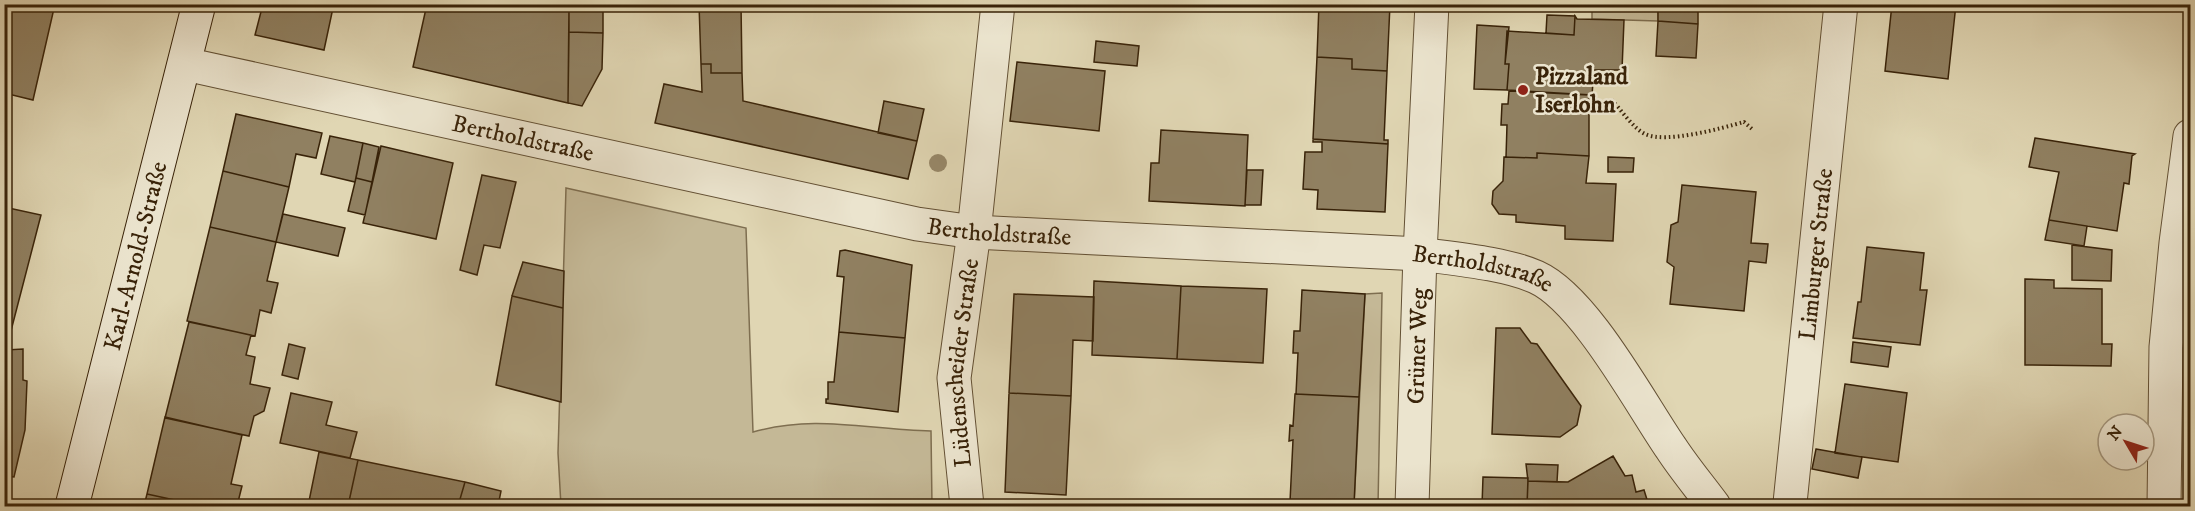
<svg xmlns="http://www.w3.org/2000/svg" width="2195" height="511" font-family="'IM FELL DW Pica',serif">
<rect width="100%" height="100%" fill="#e0d6b3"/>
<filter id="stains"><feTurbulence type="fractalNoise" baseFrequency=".00333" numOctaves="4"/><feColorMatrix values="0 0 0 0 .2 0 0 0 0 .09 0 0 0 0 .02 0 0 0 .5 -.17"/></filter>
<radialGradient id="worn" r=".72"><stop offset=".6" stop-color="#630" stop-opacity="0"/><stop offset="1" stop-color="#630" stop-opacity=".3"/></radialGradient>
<path fill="#c4b896" stroke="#7e6e50" stroke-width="1.5" d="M 1592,5 L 1658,5 L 1658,21 L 1592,19 Z
M 566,188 L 746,228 L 753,432 C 817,414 867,430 931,431 L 932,506 L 561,506 L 558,453 Z
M 1382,293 L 1378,506 L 1354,505 L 1365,294 Z"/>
<path fill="#908061" stroke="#392309" stroke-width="1.5" d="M 4,4 L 55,4 L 33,100 L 4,93 Z
M 263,4 L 325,4 L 333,8 L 324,50 L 255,35 Z
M 427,4 L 569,4 L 568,103 L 413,67 Z
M 569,4 L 603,4 L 603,33 L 569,32 Z
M 699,4 L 741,4 L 742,73 L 711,73 L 711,64 L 701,64 Z
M 1319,4 L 1390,4 L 1387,71 L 1352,69 L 1352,59 L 1317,57 Z
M 1658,4 L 1698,4 L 1698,24 L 1658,21 Z
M 1892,4 L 1956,4 L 1948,79 L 1885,71 Z
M 1547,15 L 1575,16 L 1574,35 L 1546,33 Z
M 1575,16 L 1577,19 L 1624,20 L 1622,70 L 1594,70 L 1592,95 L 1507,90 L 1509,64 L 1505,64 L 1507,31 L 1574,35 Z
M 1658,21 L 1698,24 L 1696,58 L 1656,56 Z
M 1477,25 L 1509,27 L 1505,64 L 1509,64 L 1507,90 L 1474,89 Z
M 569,32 L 603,33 L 602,69 L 582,106 L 568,103 Z
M 1096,41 L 1139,46 L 1137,66 L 1094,62 Z
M 1317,57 L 1352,59 L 1352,69 L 1387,71 L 1384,140 L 1388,140 L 1388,144 L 1313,139 Z
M 1017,62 L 1105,71 L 1099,131 L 1010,121 Z
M 701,64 L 711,64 L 711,73 L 742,73 L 743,101 L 917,141 L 908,179 L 655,123 L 664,84 L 702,92 Z
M 1509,91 L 1589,95 L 1589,156 L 1537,153 L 1537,158 L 1506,157 L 1507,125 L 1501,125 L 1502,104 L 1508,104 Z
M 884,101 L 924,109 L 917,141 L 878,133 Z
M 236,114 L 322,133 L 316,158 L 296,154 L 289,187 L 223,171 Z
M 1161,130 L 1248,135 L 1245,206 L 1149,201 L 1151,163 L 1159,163 Z
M 330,136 L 363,143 L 355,182 L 321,174 Z
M 2035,138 L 2135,154 L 2132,156 L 2129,184 L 2124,183 L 2117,231 L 2049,220 L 2059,172 L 2029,167 Z
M 1313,139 L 1388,144 L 1385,212 L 1317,209 L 1318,190 L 1303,189 L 1305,152 L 1322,152 L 1322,142 L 1313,142 Z
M 363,143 L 379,147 L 372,182 L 356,178 Z
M 381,146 L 453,163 L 436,239 L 363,223 Z
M 1537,153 L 1589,156 L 1586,183 L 1616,184 L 1613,241 L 1565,239 L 1565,226 L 1516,222 L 1516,215 L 1499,214 L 1492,204 L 1493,191 L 1503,181 L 1504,157 L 1537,158 Z
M 1608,157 L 1634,158 L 1633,172 L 1608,172 Z
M 1247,170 L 1263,170 L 1261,205 L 1245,205 Z
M 223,171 L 289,187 L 276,242 L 210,227 Z
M 482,175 L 516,182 L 500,248 L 484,245 L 477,275 L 460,270 Z
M 356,178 L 372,182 L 365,215 L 348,211 Z
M 1682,185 L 1756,192 L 1751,243 L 1768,244 L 1767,254 L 1766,263 L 1749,261 L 1744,311 L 1670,304 L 1674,267 L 1667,262 L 1671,225 L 1678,222 Z
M 4,207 L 41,215 L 6,350 L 23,349 L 23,380 L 27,381 L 25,430 L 14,477 L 4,476 Z
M 283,214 L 345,228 L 338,256 L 276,242 Z
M 2049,220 L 2087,226 L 2084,246 L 2045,240 Z
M 210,227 L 276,242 L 267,281 L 278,283 L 271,313 L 260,310 L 255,336 L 187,321 Z
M 2072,245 L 2112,250 L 2111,281 L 2072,280 Z
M 1867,247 L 1924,253 L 1920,290 L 1927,290 L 1920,345 L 1853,338 L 1858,302 L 1861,302 Z
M 845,250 L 912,265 L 905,338 L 839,332 L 844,277 L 837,276 L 840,251 Z
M 523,262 L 564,271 L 563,308 L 512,296 Z
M 2025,279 L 2054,280 L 2054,288 L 2102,289 L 2102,344 L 2112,344 L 2111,366 L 2025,365 Z
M 1094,281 L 1181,286 L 1177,359 L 1092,355 Z
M 1181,286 L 1267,289 L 1263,363 L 1177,359 Z
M 1302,290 L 1365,294 L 1359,397 L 1296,394 L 1298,353 L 1293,353 L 1294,331 L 1300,331 Z
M 1014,294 L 1094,297 L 1093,341 L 1073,340 L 1071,396 L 1009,393 Z
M 512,296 L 563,308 L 561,402 L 496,385 Z
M 189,322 L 251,335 L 246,355 L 255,357 L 250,384 L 270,388 L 264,411 L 254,416 L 249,436 L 165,418 Z
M 1496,328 L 1520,328 L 1531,343 L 1537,344 L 1581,406 L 1577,425 L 1560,437 L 1492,434 Z
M 839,332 L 905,338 L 898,412 L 826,403 L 826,399 L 828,399 L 828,382 L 834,382 Z
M 1853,342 L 1891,347 L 1888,367 L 1851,362 Z
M 289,344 L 305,348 L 298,379 L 282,375 Z
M 1845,384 L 1907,393 L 1898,462 L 1835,453 Z
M 291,393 L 332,402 L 326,425 L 357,432 L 350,458 L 280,443 Z
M 1009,393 L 1071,396 L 1066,495 L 1005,492 Z
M 1295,394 L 1359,397 L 1354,505 L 1290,502 L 1293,440 L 1289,441 L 1290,425 L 1293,426 Z
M 165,417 L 242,435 L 231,484 L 242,486 L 237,506 L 202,506 L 147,494 Z
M 1816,449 L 1862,457 L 1858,478 L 1812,469 Z
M 319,452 L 358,460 L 348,506 L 308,506 Z
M 1613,456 L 1625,476 L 1632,475 L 1636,492 L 1644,490 L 1649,506 L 1527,506 L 1528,481 L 1568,482 Z
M 358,460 L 465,482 L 458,506 L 348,506 Z
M 1526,464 L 1558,465 L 1557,482 L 1528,481 Z
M 1483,477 L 1528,478 L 1527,506 L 1482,506 Z
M 465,482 L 501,491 L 498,506 L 458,506 Z
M 147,494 L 202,506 L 144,506 Z
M 238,501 L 263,506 L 237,506 Z"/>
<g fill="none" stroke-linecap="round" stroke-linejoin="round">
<g stroke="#635034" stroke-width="35">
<g id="minor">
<path id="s1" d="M 185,64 L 917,224 L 974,232 L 1420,254 C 1455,259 1504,263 1536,277 C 1585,299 1640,403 1671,448 C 1684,468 1700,487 1714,506"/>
<path id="s2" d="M 1790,503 L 1841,4"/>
<path id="s3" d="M 967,506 L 954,378 L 974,232 L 998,4"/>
<path id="s4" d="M 1412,506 L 1420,254 L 1432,4"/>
<path d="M 2164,506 L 2166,347 L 2176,243 L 2190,136"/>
</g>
</g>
<g stroke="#392309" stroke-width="35">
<g id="secondary">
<path id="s5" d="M 72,506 L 199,4"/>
</g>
</g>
<path stroke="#392309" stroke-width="4" stroke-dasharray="1.5 3" stroke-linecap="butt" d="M 1612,100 C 1621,110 1634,129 1645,134 C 1666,144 1722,128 1744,122 L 1752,129"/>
<use href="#minor" stroke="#ebe4ce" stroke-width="33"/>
<use href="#secondary" stroke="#ebe4ce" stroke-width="33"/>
</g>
<circle fill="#978869" cx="938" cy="163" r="9"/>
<circle fill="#8f2418" stroke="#ebe4ce" stroke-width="2" cx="1523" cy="90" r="6"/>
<g text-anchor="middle" stroke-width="5" stroke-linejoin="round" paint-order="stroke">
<g font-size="24" font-weight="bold" fill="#392309" stroke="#ebe4ce" text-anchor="start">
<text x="1535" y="84">Pizzaland<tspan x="1535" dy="28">Iserlohn</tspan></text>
</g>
<g font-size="24" fill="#392309" stroke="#ebe4ce">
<text dy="8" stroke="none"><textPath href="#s1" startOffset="346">Bertholdstraße</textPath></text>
<text dy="8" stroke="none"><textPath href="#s1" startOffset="832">Bertholdstraße</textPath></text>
<text dy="8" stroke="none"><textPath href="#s2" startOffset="250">Limburger Straße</textPath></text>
<text dy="8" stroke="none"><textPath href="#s5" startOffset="258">Karl-Arnold-Straße</textPath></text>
<text dy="8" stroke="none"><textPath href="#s1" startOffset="1318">Bertholdstraße</textPath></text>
<text dy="8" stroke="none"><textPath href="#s4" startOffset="160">Grüner Weg</textPath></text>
<text dy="8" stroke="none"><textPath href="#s3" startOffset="144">Lüdenscheider Straße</textPath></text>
</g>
</g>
<rect width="2195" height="511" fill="none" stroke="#e0d6b3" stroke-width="24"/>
<rect x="6" y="6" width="2183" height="499" fill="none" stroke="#392309" stroke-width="3"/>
<rect x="12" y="12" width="2171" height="487" fill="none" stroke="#392309" stroke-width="1.5"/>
<g transform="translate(2126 442) rotate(309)"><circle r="28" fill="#ebe4ce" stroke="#a4977f" stroke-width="1.5"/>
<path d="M0-4.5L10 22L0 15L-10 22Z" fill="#8f2418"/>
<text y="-9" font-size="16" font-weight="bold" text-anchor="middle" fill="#392309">N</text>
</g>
<rect width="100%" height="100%" filter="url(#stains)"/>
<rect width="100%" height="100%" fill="url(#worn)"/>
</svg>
